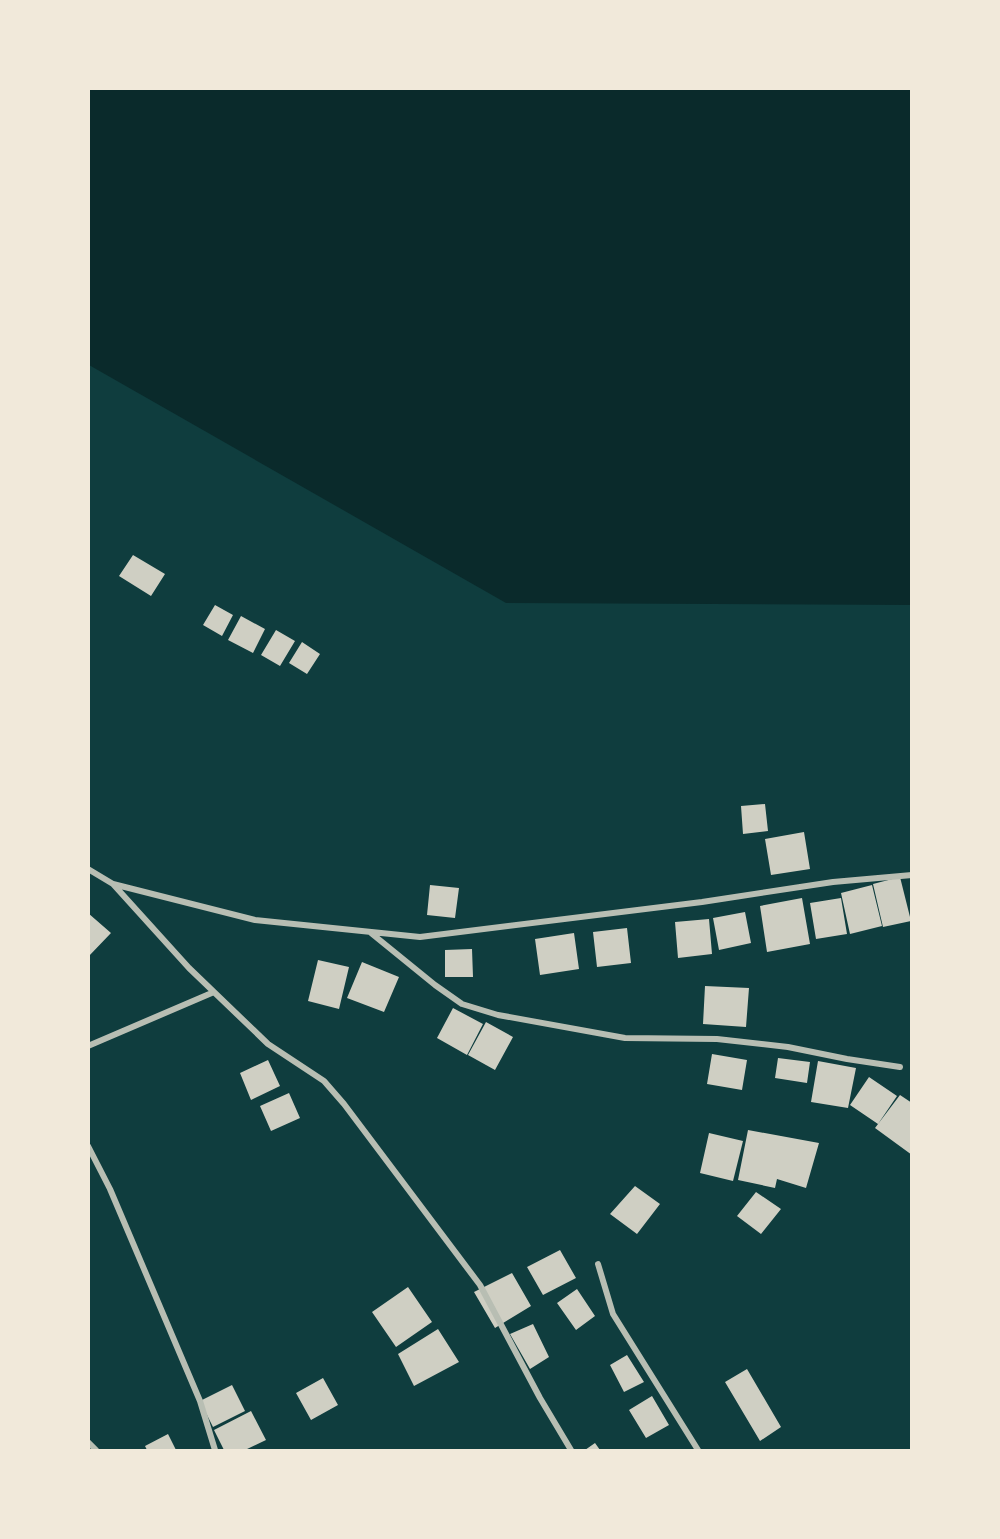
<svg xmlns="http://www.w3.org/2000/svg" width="1000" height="1539" font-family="'Noto Sans',sans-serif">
<rect width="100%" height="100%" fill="#0f3d3e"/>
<path fill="#0a2a2b" d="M 89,88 L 911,89 L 911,605 L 506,603 L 89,365 Z"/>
<path fill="#cfcfc3" d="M 133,555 L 165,574 L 151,596 L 119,576 Z
M 215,605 L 233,615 L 222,636 L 203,625 Z
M 241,616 L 265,629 L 253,653 L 228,640 Z
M 276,630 L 295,641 L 280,666 L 261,655 Z
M 302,642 L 320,654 L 307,674 L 289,663 Z
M 765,804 L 768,831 L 743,834 L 741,806 Z
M 804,832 L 810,869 L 771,875 L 765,839 Z
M 900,877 L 911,921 L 883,927 L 873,884 Z
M 430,885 L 459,888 L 455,918 L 427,915 Z
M 872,885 L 882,926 L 850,934 L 841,893 Z
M 802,898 L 810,944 L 767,952 L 760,906 Z
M 841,898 L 847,934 L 816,939 L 810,903 Z
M 745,912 L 751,943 L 719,950 L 713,918 Z
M 88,913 L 111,933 L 88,957 Z
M 709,919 L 712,954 L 678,958 L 675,922 Z
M 627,928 L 631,963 L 597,967 L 593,932 Z
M 574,933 L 579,969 L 540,975 L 535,939 Z
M 472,949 L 473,977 L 445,977 L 445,950 Z
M 318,960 L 349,967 L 339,1009 L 308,1001 Z
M 362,962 L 399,977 L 384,1012 L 347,998 Z
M 705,986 L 749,988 L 746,1027 L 703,1024 Z
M 453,1008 L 483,1024 L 467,1055 L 437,1038 Z
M 486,1022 L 513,1037 L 495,1070 L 468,1055 Z
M 712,1054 L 747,1060 L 742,1090 L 707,1084 Z
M 778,1058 L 810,1062 L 807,1083 L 775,1078 Z
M 268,1060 L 280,1086 L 251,1100 L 240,1073 Z
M 818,1061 L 856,1068 L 848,1108 L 811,1102 Z
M 869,1077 L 897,1096 L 878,1124 L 850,1105 Z
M 289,1093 L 300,1118 L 271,1131 L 260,1106 Z
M 900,1095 L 912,1103 L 912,1155 L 875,1128 Z
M 748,1130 L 819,1143 L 806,1188 L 777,1179 L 775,1188 L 738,1180 Z
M 709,1133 L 743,1141 L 733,1181 L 700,1173 Z
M 635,1186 L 660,1204 L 637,1234 L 610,1214 Z
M 756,1192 L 781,1209 L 761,1234 L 737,1216 Z
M 560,1250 L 576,1278 L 543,1295 L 527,1267 Z
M 512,1273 L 531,1306 L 495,1328 L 474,1292 Z
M 408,1287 L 432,1322 L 396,1347 L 372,1312 Z
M 577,1289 L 595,1316 L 576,1330 L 557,1303 Z
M 533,1324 L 549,1357 L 530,1369 L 510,1334 Z
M 438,1329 L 459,1362 L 414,1386 L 398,1354 Z
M 627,1355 L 644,1382 L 624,1392 L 610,1365 Z
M 747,1369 L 781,1427 L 760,1441 L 725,1382 Z
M 323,1378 L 338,1405 L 311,1420 L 296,1393 Z
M 232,1385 L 245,1411 L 213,1427 L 200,1401 Z
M 652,1396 L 669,1425 L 646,1438 L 629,1410 Z
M 251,1411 L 266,1440 L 245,1450 L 224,1450 L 214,1430 Z
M 168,1434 L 176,1450 L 147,1450 L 145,1446 Z
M 595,1443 L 600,1450 L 585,1450 Z"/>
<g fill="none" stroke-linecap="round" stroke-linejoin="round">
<path stroke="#b8beb3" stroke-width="6" d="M 88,869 L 113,884 L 189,968 L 268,1044 L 324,1081 L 344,1104 L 480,1285 L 540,1398 L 571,1450
M 113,884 L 255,920 L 420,937 L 702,902 L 833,882 L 912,875
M 371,933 L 435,985 L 462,1004 L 498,1015 L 625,1038 L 717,1039 L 788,1047 L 847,1059 L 900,1067
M 88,1046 L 214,992
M 88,1146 L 110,1189 L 200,1401 L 215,1450
M 598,1264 L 613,1314 L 698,1450
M 88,1442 L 96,1450"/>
</g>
<rect width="1000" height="1539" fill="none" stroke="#f1e9da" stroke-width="180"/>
</svg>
